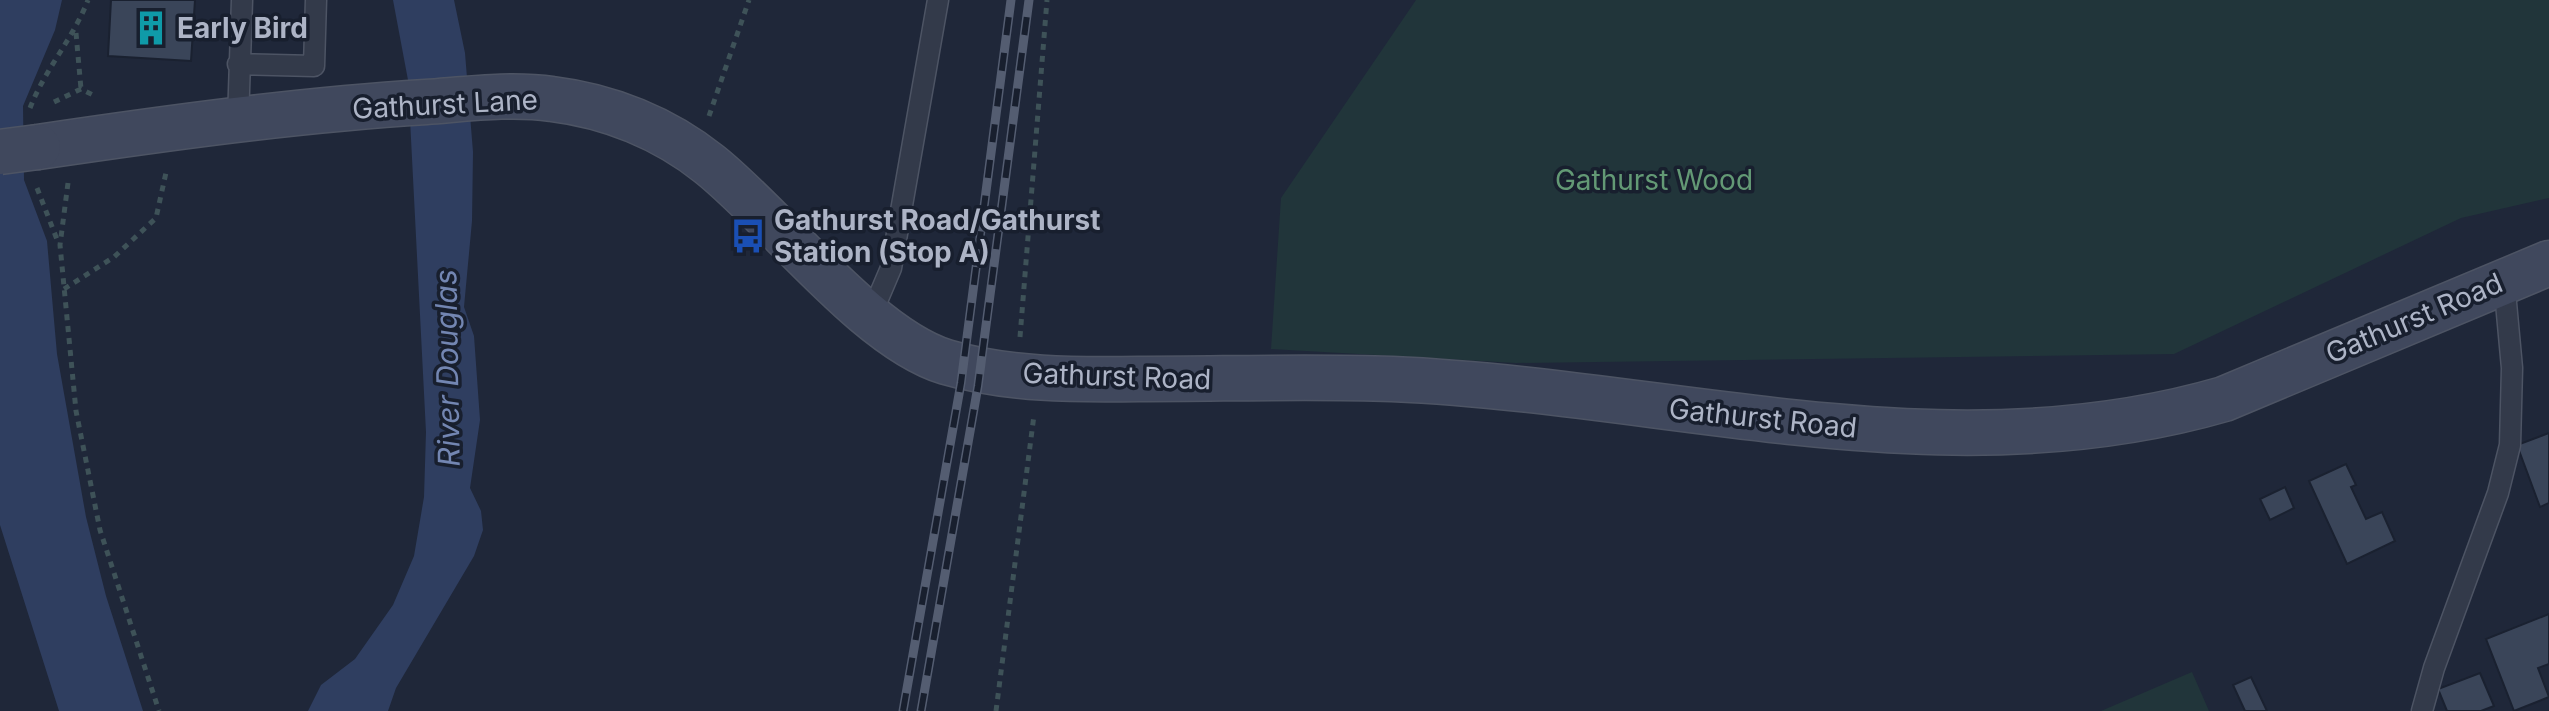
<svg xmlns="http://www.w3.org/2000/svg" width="2549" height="711" font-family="Inter,sans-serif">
<rect width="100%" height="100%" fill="#1f2739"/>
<path fill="#21353a" d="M 1416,0 L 2549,0 L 2549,198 L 2461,218 L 2174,354 L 1516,363 L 1271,349 L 1281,198 Z
M 2192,672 L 2209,711 L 2101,711 Z"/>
<path fill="#2f3e60" d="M 0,0 L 62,0 L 55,30 L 23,106 L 24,180 L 47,241 L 57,354 L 86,517 L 106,596 L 143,711 L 59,711 L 0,525 Z
M 393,0 L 454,0 L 465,53 L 473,152 L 472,221 L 464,307 L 474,336 L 480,420 L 470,488 L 481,511 L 483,530 L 474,556 L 396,688 L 388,711 L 308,711 L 321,685 L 355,659 L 393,605 L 414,556 L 424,497 L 426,432 L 408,80 Z"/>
<path fill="#3a4559" stroke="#1a2130" stroke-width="2" d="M 111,0 L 195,0 L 191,61 L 108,56 Z
M 2549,433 L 2549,503 L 2540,507 L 2517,445 Z
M 2346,464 L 2356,485 L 2351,487 L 2366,519 L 2382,512 L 2395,541 L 2347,564 L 2309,481 Z
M 2285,487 L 2294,508 L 2270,520 L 2260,499 Z
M 2549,614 L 2549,664 L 2538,668 L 2549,697 L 2514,711 L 2486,639 Z
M 2480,673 L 2494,706 L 2481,711 L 2447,711 L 2438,689 Z
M 2251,677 L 2267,711 L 2245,711 L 2233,685 Z"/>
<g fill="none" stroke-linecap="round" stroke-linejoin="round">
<g stroke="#4d5464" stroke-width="23">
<path id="service" d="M 238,64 L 314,66 L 316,0
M 238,121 L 242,0
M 871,315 L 891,268 L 938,0
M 2422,711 L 2434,668 L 2498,493 L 2510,445 L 2512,368 L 2504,281"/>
</g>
<g stroke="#4d5464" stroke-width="47">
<path id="secondary" d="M 38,147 C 167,128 297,110 426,102 C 467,99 511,93 552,99 C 609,106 664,128 709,164 C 775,216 867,338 946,362 C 1007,380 1076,380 1139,379 C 1223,379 1308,376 1392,379 C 1673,391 1945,480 2224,399 L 2549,263"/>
</g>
<path stroke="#3e5258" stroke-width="5" stroke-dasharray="6 6" stroke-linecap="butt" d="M 76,33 L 81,89
M 54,102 L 81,89 L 95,96
M 30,108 C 45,69 73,39 88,0
M 709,116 L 749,0
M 68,183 L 60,245 L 76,411 L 100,530 L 159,711
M 37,188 L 58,242
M 64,289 L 114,257 L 156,218 L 167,168
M 1020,337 L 1047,0
M 996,711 L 1034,415"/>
<use href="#service" stroke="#333a4a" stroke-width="20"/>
<use href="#secondary" stroke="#40485d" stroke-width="44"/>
<g stroke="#545d71" stroke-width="9">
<path id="rail" d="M 903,711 L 961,383 L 1011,0
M 921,711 L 978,386 L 1029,0"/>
</g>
<use href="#rail" stroke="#181f2e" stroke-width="6" stroke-dasharray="18" stroke-linecap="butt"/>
<g stroke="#4d5464" stroke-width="47" stroke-linecap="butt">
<path id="secondary-bridge" d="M 0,152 L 38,147"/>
</g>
<use href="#secondary-bridge" stroke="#40485d" stroke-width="44"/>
</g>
<defs>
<g id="building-bare" transform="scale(2.76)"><path d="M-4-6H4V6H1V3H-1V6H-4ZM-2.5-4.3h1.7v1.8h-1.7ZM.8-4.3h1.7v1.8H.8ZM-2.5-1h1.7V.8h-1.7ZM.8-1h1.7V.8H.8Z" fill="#0f9aa8" stroke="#181f2e" stroke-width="2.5" paint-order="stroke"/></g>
<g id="bus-bare" transform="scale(2.76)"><path d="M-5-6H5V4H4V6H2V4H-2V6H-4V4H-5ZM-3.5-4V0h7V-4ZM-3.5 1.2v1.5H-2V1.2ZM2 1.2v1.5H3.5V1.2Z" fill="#1a4fb4" stroke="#181f2e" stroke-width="2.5" paint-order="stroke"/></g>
</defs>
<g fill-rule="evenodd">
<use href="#building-bare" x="151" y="28"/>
<use href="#bus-bare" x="748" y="236"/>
</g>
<g text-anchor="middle" stroke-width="7" stroke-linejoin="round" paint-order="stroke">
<g font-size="28" font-weight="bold" fill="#adb4c6" stroke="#181f2e" text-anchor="start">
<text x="177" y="38">Early Bird</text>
<text x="774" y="230">Gathurst Road/Gathurst<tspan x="774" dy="32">Station (Stop A)</tspan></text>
</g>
<g font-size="28" fill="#adb4c6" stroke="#181f2e">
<text transform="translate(445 104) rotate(-3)" y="10">Gathurst Lane</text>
<text transform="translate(2414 318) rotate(-23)" y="10">Gathurst Road</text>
<text transform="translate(1117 376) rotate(2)" y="10">Gathurst Road</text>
<text transform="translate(1763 418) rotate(6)" y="10">Gathurst Road</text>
</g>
<g font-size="28" fill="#639975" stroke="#181f2e">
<text x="1654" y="190">Gathurst Wood</text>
</g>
<g font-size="30" font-style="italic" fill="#7386b2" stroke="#181f2e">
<text transform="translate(448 368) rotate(-91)" y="10">River Douglas</text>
</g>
</g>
</svg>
